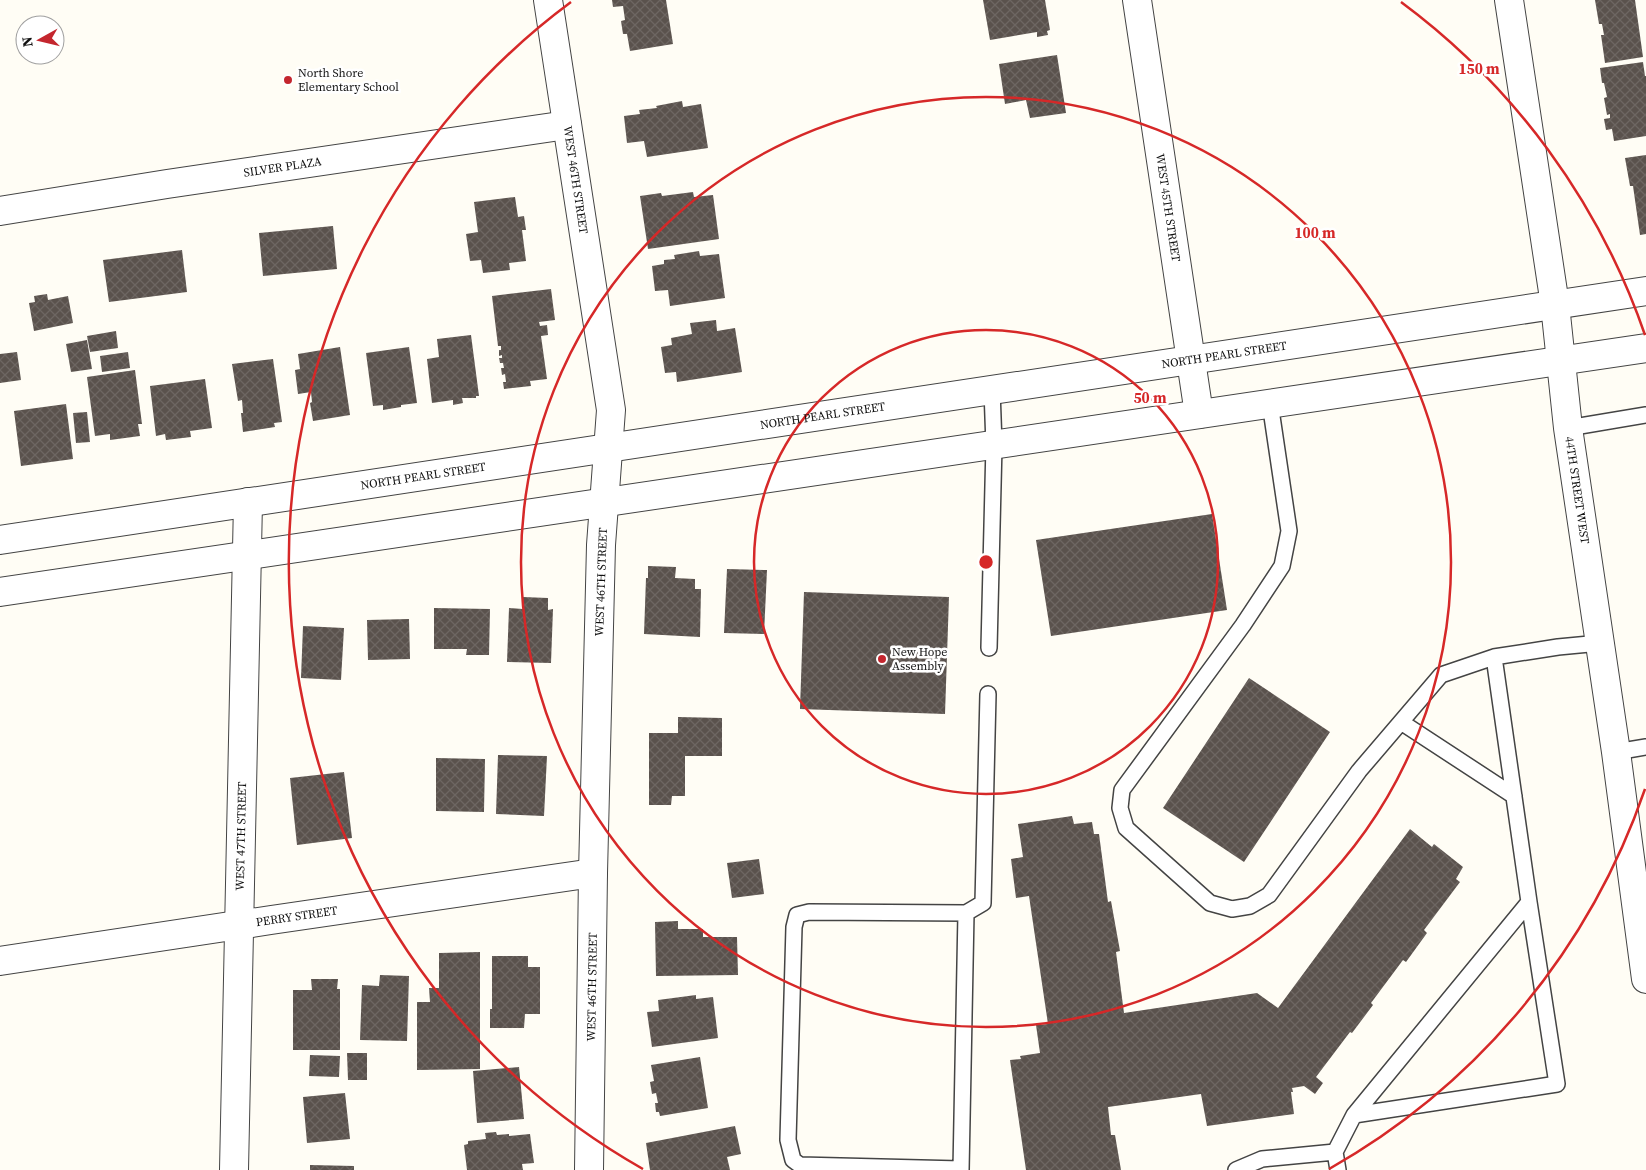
<svg xmlns="http://www.w3.org/2000/svg" width="1646" height="1170" font-family="'Source Serif 4',serif">
<defs>
<pattern id="building-cross-hatch" width="8" height="8" patternUnits="userSpaceOnUse" patternTransform="scale(1.25)"><rect width="8" height="8" fill="#5a524d"/><path d="M0 0l8 8M0 8l8-8" fill="none" stroke="#6d6662"/></pattern>
</defs>
<rect width="100%" height="100%" fill="#fffdf5"/>
<path fill="url(#building-cross-hatch)" d="M 612,0 L 666,0 L 673,44 L 630,51 L 627,34 L 623,34 L 621,21 L 625,20 L 623,6 L 613,7 Z
M 983,0 L 1045,0 L 1050,30 L 1047,31 L 1048,35 L 1037,37 L 1037,32 L 990,40 Z
M 1595,0 L 1635,0 L 1643,57 L 1605,63 L 1601,35 L 1604,35 L 1602,24 L 1599,24 Z
M 1057,55 L 1066,113 L 1030,118 L 1026,100 L 1005,104 L 999,64 Z
M 1643,62 L 1645,76 L 1646,76 L 1646,136 L 1614,141 L 1612,129 L 1606,130 L 1604,119 L 1610,118 L 1610,114 L 1607,115 L 1604,98 L 1607,97 L 1604,83 L 1602,83 L 1600,68 Z
M 682,101 L 683,107 L 701,104 L 708,148 L 647,157 L 644,141 L 627,143 L 624,116 L 640,114 L 639,110 L 657,108 L 656,106 Z
M 1646,155 L 1646,234 L 1640,235 L 1633,186 L 1630,186 L 1625,158 Z
M 693,192 L 694,197 L 713,195 L 719,239 L 648,249 L 640,196 L 661,193 L 662,196 Z
M 515,197 L 518,217 L 524,216 L 526,230 L 522,230 L 526,261 L 509,263 L 510,270 L 483,273 L 481,260 L 470,261 L 466,234 L 478,232 L 474,202 Z
M 333,226 L 337,269 L 263,276 L 259,233 Z
M 182,250 L 187,292 L 109,302 L 103,260 Z
M 699,251 L 700,256 L 719,254 L 725,298 L 670,306 L 668,290 L 655,291 L 652,266 L 664,264 L 664,260 L 675,259 L 674,255 Z
M 551,289 L 555,320 L 539,322 L 540,326 L 547,325 L 548,335 L 541,336 L 547,379 L 530,381 L 531,386 L 504,389 L 503,382 L 506,382 L 505,374 L 502,375 L 501,368 L 504,368 L 503,363 L 500,363 L 499,358 L 502,358 L 502,355 L 499,356 L 499,350 L 501,350 L 501,346 L 498,346 L 492,296 Z
M 47,294 L 48,300 L 68,296 L 73,323 L 34,331 L 29,303 L 35,302 L 34,296 Z
M 716,320 L 717,331 L 735,328 L 742,372 L 677,382 L 676,372 L 665,373 L 661,347 L 672,345 L 671,338 L 692,334 L 690,323 Z
M 116,331 L 118,348 L 90,352 L 87,336 Z
M 471,335 L 479,396 L 476,396 L 476,398 L 462,398 L 463,403 L 453,405 L 453,400 L 432,403 L 427,359 L 439,357 L 437,339 Z
M 87,340 L 92,369 L 71,372 L 66,344 Z
M 340,347 L 350,415 L 313,421 L 310,403 L 312,402 L 311,392 L 298,394 L 295,370 L 300,369 L 298,354 Z
M 409,347 L 417,403 L 401,405 L 401,407 L 383,410 L 383,405 L 373,406 L 366,353 Z
M 17,352 L 21,380 L 0,383 L 0,354 Z
M 128,352 L 130,368 L 102,372 L 100,356 Z
M 273,359 L 282,422 L 274,423 L 275,427 L 243,432 L 241,413 L 243,413 L 242,400 L 238,401 L 232,364 Z
M 135,370 L 142,424 L 138,424 L 140,436 L 110,440 L 110,434 L 95,436 L 87,377 Z
M 205,379 L 212,428 L 190,431 L 191,437 L 166,440 L 165,434 L 156,436 L 150,386 Z
M 66,404 L 73,459 L 21,466 L 14,411 Z
M 87,412 L 90,442 L 76,443 L 73,413 Z
M 1212,514 L 1227,610 L 1051,636 L 1036,540 Z
M 648,566 L 676,567 L 675,578 L 695,579 L 695,589 L 701,589 L 700,637 L 644,634 L 646,578 L 648,578 Z
M 727,569 L 767,570 L 764,634 L 724,633 Z
M 804,592 L 949,597 L 945,714 L 800,709 Z
M 523,597 L 548,598 L 548,610 L 553,609 L 551,663 L 507,662 L 509,608 L 523,609 Z
M 434,608 L 490,609 L 489,655 L 466,655 L 467,649 L 434,649 Z
M 409,619 L 410,659 L 368,660 L 367,620 Z
M 303,626 L 344,628 L 341,680 L 301,678 Z
M 1249,678 L 1330,732 L 1244,862 L 1163,808 Z
M 678,717 L 722,718 L 722,756 L 685,756 L 685,796 L 672,796 L 671,805 L 649,805 L 649,733 L 678,733 Z
M 498,755 L 547,756 L 544,816 L 496,814 Z
M 436,758 L 485,759 L 484,812 L 436,811 Z
M 344,772 L 352,838 L 297,845 L 290,778 Z
M 1072,816 L 1074,824 L 1092,822 L 1094,834 L 1099,834 L 1108,902 L 1111,901 L 1120,951 L 1116,952 L 1124,1013 L 1257,993 L 1278,1008 L 1410,829 L 1432,847 L 1434,844 L 1463,867 L 1456,879 L 1460,882 L 1424,930 L 1427,933 L 1406,962 L 1403,960 L 1371,1003 L 1373,1005 L 1352,1033 L 1350,1032 L 1316,1077 L 1323,1083 L 1315,1094 L 1304,1086 L 1292,1088 L 1293,1092 L 1291,1092 L 1294,1114 L 1207,1126 L 1201,1094 L 1108,1107 L 1111,1135 L 1115,1135 L 1121,1170 L 1026,1170 L 1010,1060 L 1021,1059 L 1020,1056 L 1040,1053 L 1036,1025 L 1048,1024 L 1029,896 L 1016,898 L 1011,859 L 1023,857 L 1018,824 Z
M 759,859 L 764,894 L 732,898 L 727,863 Z
M 678,921 L 678,929 L 703,929 L 703,937 L 737,937 L 738,975 L 656,976 L 655,922 Z
M 480,952 L 480,1069 L 417,1070 L 417,1002 L 430,1002 L 429,988 L 439,988 L 439,953 Z
M 492,956 L 528,956 L 528,967 L 540,967 L 540,1014 L 525,1014 L 524,1028 L 490,1028 L 490,1009 L 492,1009 Z
M 380,975 L 409,976 L 407,1041 L 360,1040 L 362,985 L 379,986 Z
M 311,979 L 338,979 L 337,989 L 340,989 L 340,1050 L 293,1050 L 293,990 L 312,990 Z
M 696,995 L 696,999 L 713,997 L 718,1038 L 652,1047 L 647,1012 L 659,1011 L 658,1000 Z
M 347,1053 L 367,1053 L 367,1080 L 348,1080 Z
M 310,1055 L 340,1056 L 339,1077 L 309,1076 Z
M 700,1057 L 708,1108 L 660,1116 L 659,1112 L 656,1112 L 655,1103 L 658,1103 L 656,1093 L 652,1094 L 650,1082 L 654,1081 L 651,1065 Z
M 519,1067 L 524,1119 L 477,1123 L 473,1071 Z
M 345,1093 L 350,1139 L 307,1143 L 303,1097 Z
M 735,1126 L 741,1154 L 727,1157 L 730,1170 L 650,1170 L 646,1143 Z
M 496,1132 L 497,1135 L 509,1134 L 509,1136 L 530,1134 L 534,1163 L 522,1164 L 523,1170 L 467,1170 L 464,1145 L 468,1144 L 468,1141 L 486,1139 L 485,1133 Z
M 310,1165 L 354,1166 L 354,1170 L 310,1170 Z"/>
<g fill="none" stroke-linecap="round" stroke-linejoin="round">
<g stroke="#444" stroke-width="18">
<path id="service" d="M 1270,403 L 1289,531 L 1282,566 L 1243,625 L 1122,790 L 1120,808 L 1126,828 L 1210,903 L 1232,909 L 1250,906 L 1269,895 L 1359,771 L 1441,675 L 1494,657 L 1558,647 L 1600,643
M 1568,428 L 1646,415
M 989,648 L 994,445 L 992,390
M 1401,722 L 1514,796
M 1616,752 L 1646,747
M 1354,1115 L 1529,902
M 1335,1152 L 1338,1170
M 961,1169 L 800,1165 L 793,1160 L 788,1140 L 794,927 L 797,915 L 809,912 L 966,913
M 961,1170 L 966,913 L 983,903 L 988,694
M 1236,1170 L 1262,1159 L 1335,1152 L 1354,1115 L 1557,1084 L 1529,902 L 1494,657"/>
</g>
<g stroke="#444" stroke-width="30">
<g id="minor">
<path id="s1" d="M 548,0 L 611,410 L 601,545 L 593,873 L 589,1170"/>
<path id="s2" d="M 1137,0 L 1199,414"/>
<path id="s3" d="M 0,211 L 167,184 L 567,125"/>
<path id="s4" d="M 0,961 L 271,920 L 593,873"/>
<path id="s5" d="M 234,1170 L 248,502"/>
</g>
</g>
<g stroke="#444" stroke-width="30">
<g id="tertiary">
<path id="s6" d="M 1509,0 L 1555,305 L 1568,428 L 1616,752 L 1646,979"/>
<path id="s7" d="M 0,540 L 1646,291"/>
<path d="M 0,592 L 1646,348"/>
</g>
</g>
<use href="#service" stroke="#fff" stroke-width="15"/>
<use href="#minor" stroke="#fff" stroke-width="28"/>
<use href="#tertiary" stroke="#fff" stroke-width="28"/>
</g>
<g fill="none" stroke="#d62828" stroke-width="2.5">
<circle cx="986" cy="562" r="232"/>
<circle cx="986" cy="562" r="465"/>
<path d="M1645 789A697 697 0 0 1 1329 1169M643 1169A697 697 0 0 1 571 2M1401 2A697 697 0 0 1 1645 335"/>
</g>
<g fill="#c4262e" stroke="#fff" stroke-width="2">
<circle cx="288" cy="80" r="5"/>
<circle cx="882" cy="659" r="5"/>
</g>
<g text-anchor="middle" stroke-width="5" stroke-linejoin="round" paint-order="stroke">
<g font-size="12" fill="#111" stroke="#fff" text-anchor="start">
<text x="298" y="77">North Shore<tspan x="298" dy="14">Elementary School</tspan></text>
<text x="892" y="656">New Hope<tspan x="892" dy="14">Assembly</tspan></text>
</g>
<g font-size="12" fill="#111" stroke="#fff">
<text dy="4" stroke="none"><textPath href="#s3" startOffset="286">SILVER PLAZA</textPath></text>
<text dy="4" stroke="none"><textPath href="#s1" startOffset="182">WEST 46TH STREET</textPath></text>
<text dy="4" stroke="none"><textPath href="#s2" startOffset="210">WEST 45TH STREET</textPath></text>
<text dy="4" stroke="none"><textPath href="#s7" startOffset="1238">NORTH PEARL STREET</textPath></text>
<text dy="4" stroke="none"><textPath href="#s7" startOffset="832">NORTH PEARL STREET</textPath></text>
<text dy="4" stroke="none"><textPath href="#s7" startOffset="428">NORTH PEARL STREET</textPath></text>
<text dy="4" stroke="none"><textPath href="#s6" startOffset="495">44TH STREET WEST</textPath></text>
<text transform="translate(601 582) rotate(-88)" y="4">WEST 46TH STREET</text>
<text dy="4" stroke="none"><textPath href="#s5" startOffset="334">WEST 47TH STREET</textPath></text>
<text dy="4" stroke="none"><textPath href="#s4" startOffset="300">PERRY STREET</textPath></text>
<text transform="translate(592 987) rotate(-89)" y="4">WEST 46TH STREET</text>
</g>
</g>
<circle cx="986" cy="562" r="8" fill="#d62828" stroke="#fff" stroke-width="2.5"/>
<g font-size="15" text-anchor="middle" font-weight="bold" fill="#d62828" stroke="#fff" stroke-width="5" stroke-linejoin="round" paint-order="stroke">
<text x="1479" y="74">150 m</text>
<text x="1315" y="238">100 m</text>
<text x="1150" y="403">50 m</text>
</g>
<g transform="translate(40 40) rotate(262)"><circle r="24" fill="#ffffff" stroke="#a0a0a0"/>
<path d="M0-4L9 19L0 12L-9 19Z" fill="#c4262e"/>
<text y="-8" font-size="14" font-weight="bold" text-anchor="middle" fill="#111111">N</text>
</g>
</svg>
